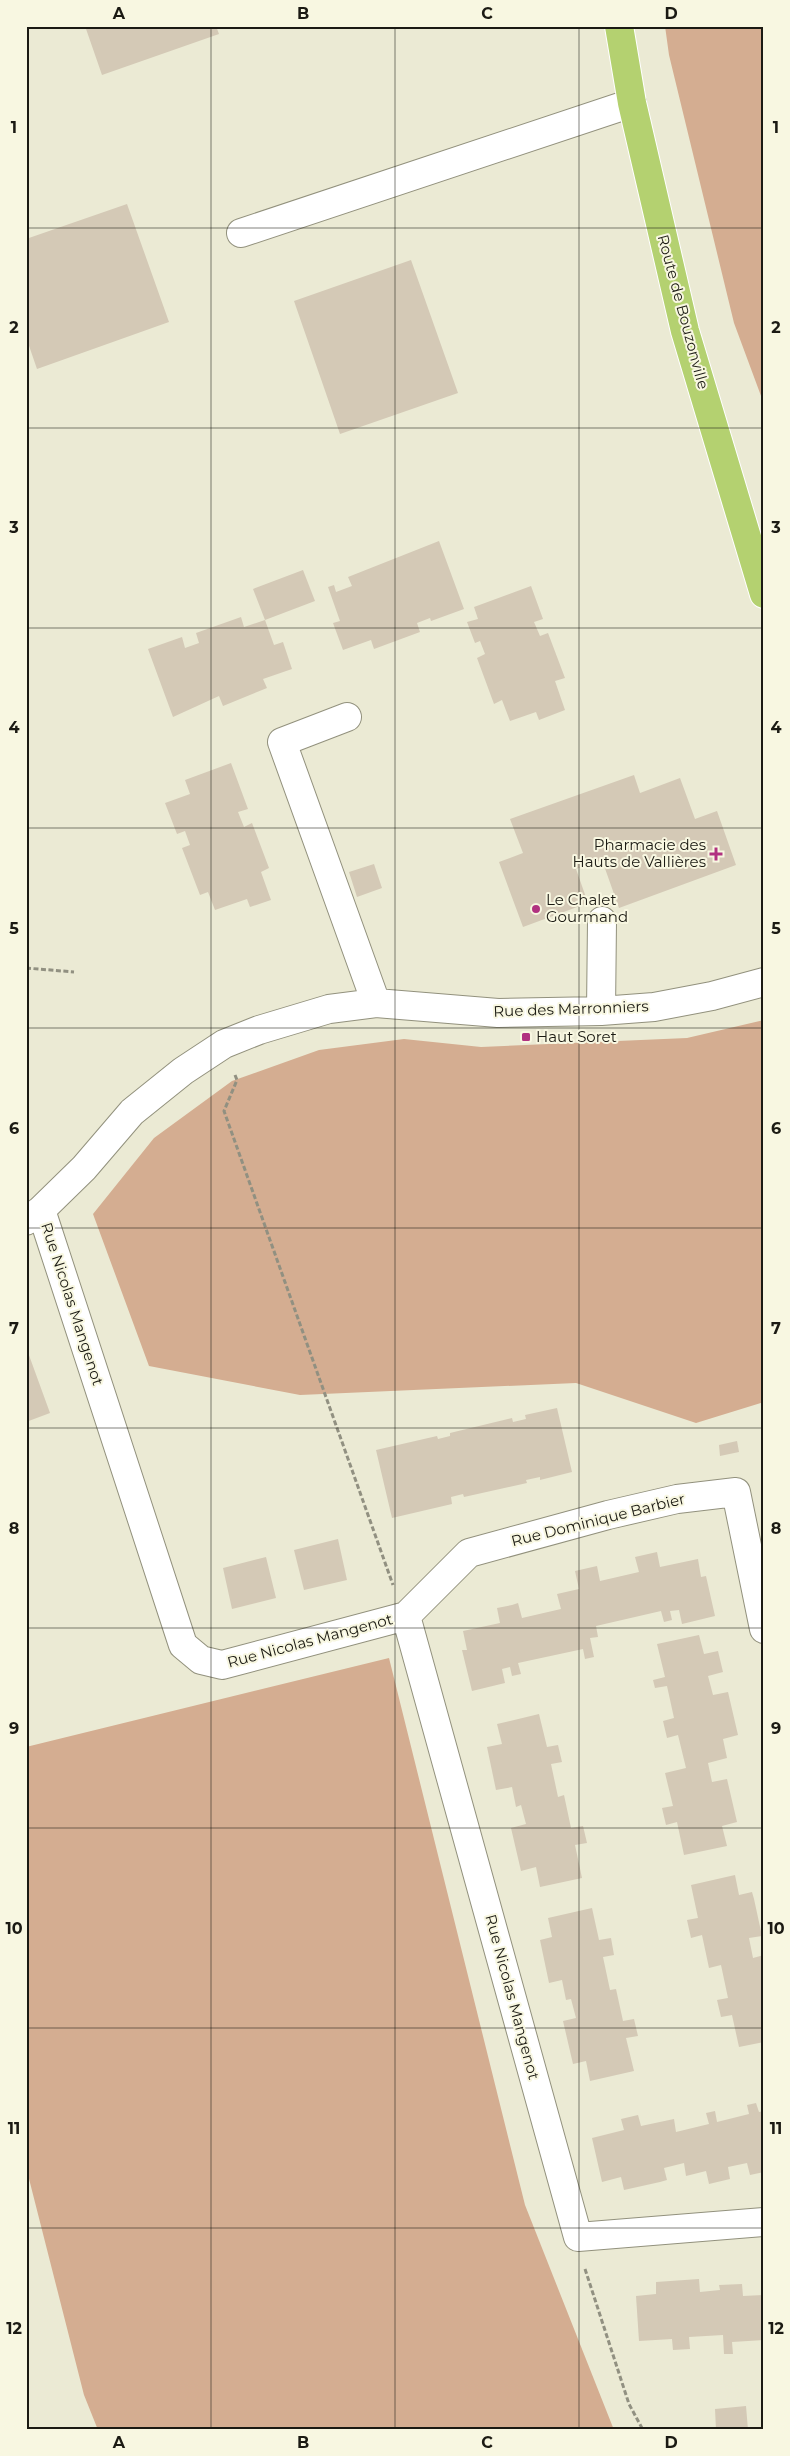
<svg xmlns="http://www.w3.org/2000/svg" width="790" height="2456" font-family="Montserrat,sans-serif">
<rect width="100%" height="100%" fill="#ebead4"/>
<path fill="#d4ad91" d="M 665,26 L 764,26 L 764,404 L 734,323 L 669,55 Z
M 764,1020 L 764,1402 L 696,1423 L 576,1383 L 300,1395 L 149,1366 L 93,1214 L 154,1138 L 232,1081 L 319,1050 L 404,1039 L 481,1047 L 687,1038 Z
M 389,1658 L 525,2205 L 614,2430 L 98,2430 L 84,2395 L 26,2167 L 26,1747 Z"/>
<path fill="#d4c9b6" d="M 85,26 L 216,26 L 219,34 L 102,75 Z
M 127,204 L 169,322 L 37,369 L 26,337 L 26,239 Z
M 411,260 L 458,393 L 340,434 L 294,301 Z
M 439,541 L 464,609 L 431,621 L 430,618 L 417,623 L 420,632 L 374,649 L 371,640 L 343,650 L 333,623 L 340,621 L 328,587 L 334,585 L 336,592 L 352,586 L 348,577 Z
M 303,570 L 315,601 L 265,620 L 253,589 Z
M 531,586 L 543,619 L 534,622 L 540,636 L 548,633 L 565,678 L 555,681 L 565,710 L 539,720 L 536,712 L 510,721 L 502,700 L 494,704 L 477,658 L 485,654 L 480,641 L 475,643 L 467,622 L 478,619 L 474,607 Z
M 241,617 L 244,627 L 265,620 L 274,645 L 283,642 L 292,669 L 263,679 L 267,688 L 223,706 L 219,696 L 173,717 L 148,649 L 182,637 L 185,648 L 199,643 L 196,633 Z
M 231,763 L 248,809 L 238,812 L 244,827 L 252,823 L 269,868 L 261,872 L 271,900 L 250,907 L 247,899 L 215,910 L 208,892 L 200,895 L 182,848 L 190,845 L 185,831 L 177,834 L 165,803 L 190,794 L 185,780 Z
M 634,775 L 640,793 L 680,778 L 695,819 L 717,811 L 736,865 L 619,908 L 602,860 L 576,869 L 588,903 L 523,927 L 499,862 L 523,853 L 510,819 Z
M 374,864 L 382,888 L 357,897 L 349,872 Z
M 26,1347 L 50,1413 L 26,1422 Z
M 557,1408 L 572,1472 L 540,1480 L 540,1477 L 526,1480 L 527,1483 L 464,1497 L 463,1494 L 451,1497 L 452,1504 L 392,1518 L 376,1450 L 437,1436 L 438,1439 L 450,1436 L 450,1433 L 512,1418 L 513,1422 L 526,1419 L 525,1415 Z
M 737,1441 L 739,1452 L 720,1456 L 719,1445 Z
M 338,1539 L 347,1580 L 304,1590 L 294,1550 Z
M 657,1552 L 660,1567 L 698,1559 L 701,1577 L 706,1576 L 715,1616 L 682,1624 L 679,1610 L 670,1611 L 672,1620 L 664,1622 L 661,1611 L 596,1626 L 598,1637 L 590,1638 L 594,1657 L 585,1659 L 583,1649 L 518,1663 L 521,1674 L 512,1676 L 510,1667 L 502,1669 L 505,1683 L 472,1691 L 462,1650 L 467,1650 L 463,1631 L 500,1623 L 497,1608 L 512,1605 L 518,1603 L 522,1618 L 561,1609 L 557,1594 L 579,1589 L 575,1571 L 597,1566 L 600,1581 L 639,1572 L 635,1557 Z
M 266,1557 L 276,1598 L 232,1609 L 223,1568 Z
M 699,1635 L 704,1654 L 718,1651 L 723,1672 L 708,1676 L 713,1695 L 728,1692 L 738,1735 L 723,1739 L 727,1758 L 708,1763 L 712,1782 L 727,1779 L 737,1822 L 722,1826 L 727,1846 L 684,1855 L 677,1822 L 666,1825 L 662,1808 L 673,1806 L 665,1773 L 686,1768 L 678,1735 L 667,1738 L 663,1721 L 674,1718 L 667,1686 L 655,1688 L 653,1680 L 665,1677 L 657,1644 Z
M 539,1714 L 547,1747 L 558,1745 L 562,1762 L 551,1764 L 558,1797 L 564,1795 L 571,1828 L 583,1826 L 587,1843 L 575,1845 L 582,1878 L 540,1887 L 536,1867 L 521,1871 L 511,1828 L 526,1824 L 521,1805 L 516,1807 L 512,1787 L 496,1790 L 487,1747 L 502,1744 L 497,1724 Z
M 735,1875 L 739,1895 L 752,1892 L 754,1899 L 762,1936 L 749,1938 L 753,1958 L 764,1955 L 764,2042 L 739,2047 L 732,2015 L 721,2017 L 717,2000 L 728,1998 L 721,1965 L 709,1968 L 702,1935 L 691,1938 L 687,1920 L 698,1918 L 691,1885 Z
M 592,1908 L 599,1940 L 611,1938 L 614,1955 L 603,1957 L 610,1990 L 616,1989 L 623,2021 L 634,2019 L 638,2036 L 626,2038 L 634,2071 L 590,2081 L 586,2061 L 573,2064 L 563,2021 L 576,2018 L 571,1999 L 566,2000 L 562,1980 L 549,1983 L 540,1940 L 552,1937 L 548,1918 Z
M 756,2103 L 759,2112 L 764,2111 L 764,2172 L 750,2175 L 747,2163 L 728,2167 L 730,2179 L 709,2184 L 706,2171 L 686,2176 L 684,2163 L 664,2168 L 667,2180 L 660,2182 L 624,2190 L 621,2177 L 602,2182 L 592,2138 L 624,2130 L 621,2119 L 638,2115 L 641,2126 L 674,2119 L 676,2132 L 709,2124 L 706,2113 L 715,2111 L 717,2122 L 749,2114 L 747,2105 Z
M 699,2279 L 700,2292 L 720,2290 L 719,2285 L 742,2284 L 743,2296 L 763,2295 L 764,2340 L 732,2342 L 733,2354 L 724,2354 L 723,2335 L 689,2337 L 690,2349 L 673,2350 L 672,2339 L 639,2341 L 636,2296 L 656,2294 L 656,2282 Z
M 746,2406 L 748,2430 L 716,2430 L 715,2409 Z"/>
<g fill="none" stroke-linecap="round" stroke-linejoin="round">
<g stroke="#92917d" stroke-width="30">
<path id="minor" d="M 241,233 L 632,103
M 347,717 L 282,742 L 376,1003
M 601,1011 L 602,921
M 41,1210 L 183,1645 L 201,1660 L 222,1665 L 406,1616 L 578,2237 L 764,2222
M 26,1221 L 41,1210 L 84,1168 L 132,1112 L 183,1071 L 224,1044 L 259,1030 L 329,1009 L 376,1003 L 498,1013 L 601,1011 L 654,1007 L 712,996 L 764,982
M 406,1616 L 469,1553 L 608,1515 L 677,1499 L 736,1492 L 764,1629"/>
</g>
<g stroke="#fff" stroke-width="30">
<path id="major" d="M 619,26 L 632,103 L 685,331 L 764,594"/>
</g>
<path stroke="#919081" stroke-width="3" stroke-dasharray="5 2.5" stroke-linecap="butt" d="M 26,968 L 74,972
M 235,1075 L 237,1080 L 224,1111 L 393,1585
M 585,2269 L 629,2404 L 643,2430"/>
<use href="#minor" stroke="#fff" stroke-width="28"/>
<use href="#major" stroke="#b4d170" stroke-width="28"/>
</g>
<path fill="none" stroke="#1b1a13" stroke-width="1" stroke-opacity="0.55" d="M 211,26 L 211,2430M 395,26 L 395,2430M 579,26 L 579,2430M 26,228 L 764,228M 26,428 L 764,428M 26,628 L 764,628M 26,828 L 764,828M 26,1028 L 764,1028M 26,1228 L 764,1228M 26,1428 L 764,1428M 26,1628 L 764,1628M 26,1828 L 764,1828M 26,2028 L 764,2028M 26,2228 L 764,2228"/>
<g fill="#b13280" stroke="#f8f7e1" stroke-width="2">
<path d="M713.5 846.5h5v5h5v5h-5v5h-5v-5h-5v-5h5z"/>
<circle cx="536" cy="909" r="5"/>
<rect x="521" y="1032" width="10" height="10" rx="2.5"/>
</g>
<g text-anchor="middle" stroke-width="4" stroke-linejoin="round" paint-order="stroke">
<g font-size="15" fill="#1b1a13" stroke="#f8f7e1">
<text transform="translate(683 312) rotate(75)" y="5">Route de Bouzonville</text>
<text transform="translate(571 1009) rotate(-2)" y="5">Rue des Marronniers</text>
<text transform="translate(72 1304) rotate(72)" y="5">Rue Nicolas Mangenot</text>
<text transform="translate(598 1520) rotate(-14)" y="5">Rue Dominique Barbier</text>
<text transform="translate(310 1641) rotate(-15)" y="5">Rue Nicolas Mangenot</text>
<text transform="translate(512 1997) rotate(75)" y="5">Rue Nicolas Mangenot</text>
</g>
<g font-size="15" fill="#1b1a13" stroke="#f8f7e1" text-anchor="start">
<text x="706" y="850" text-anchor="end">Pharmacie des<tspan x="706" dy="17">Hauts de Vallières</tspan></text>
<text x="546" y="905">Le Chalet<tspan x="546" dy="17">Gourmand</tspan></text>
<text x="536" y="1042">Haut Soret</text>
</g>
</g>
<rect width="790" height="2456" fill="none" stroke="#f8f7e1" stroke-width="55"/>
<rect x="28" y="28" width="734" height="2400" fill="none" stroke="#1b1a13" stroke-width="2"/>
<g font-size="16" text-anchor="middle" font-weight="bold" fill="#1b1a13">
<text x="119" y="19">A</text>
<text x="303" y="19">B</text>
<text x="487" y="19">C</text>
<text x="671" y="19">D</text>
<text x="14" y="133">1</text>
<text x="776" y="133">1</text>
<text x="14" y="333">2</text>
<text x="776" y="333">2</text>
<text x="14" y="533">3</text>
<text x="776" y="533">3</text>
<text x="14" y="733">4</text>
<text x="776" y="733">4</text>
<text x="14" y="934">5</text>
<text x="776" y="934">5</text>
<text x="14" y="1134">6</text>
<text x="776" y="1134">6</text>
<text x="14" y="1334">7</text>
<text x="776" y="1334">7</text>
<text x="14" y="1534">8</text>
<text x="776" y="1534">8</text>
<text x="14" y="1734">9</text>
<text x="776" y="1734">9</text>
<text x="14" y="1934">10</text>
<text x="776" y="1934">10</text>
<text x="14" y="2134">11</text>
<text x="776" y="2134">11</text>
<text x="14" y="2334">12</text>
<text x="776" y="2334">12</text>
<text x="119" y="2448">A</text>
<text x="303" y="2448">B</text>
<text x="487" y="2448">C</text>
<text x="671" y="2448">D</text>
</g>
</svg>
